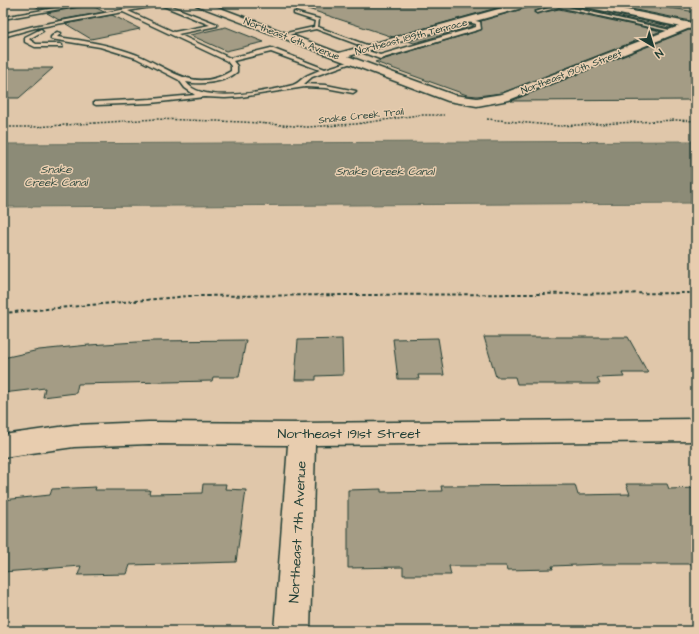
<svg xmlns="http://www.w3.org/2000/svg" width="699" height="634" font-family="'Architects Daughter',sans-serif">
<rect width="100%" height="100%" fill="#e0c7aa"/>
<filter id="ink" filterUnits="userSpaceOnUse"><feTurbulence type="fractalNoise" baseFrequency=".025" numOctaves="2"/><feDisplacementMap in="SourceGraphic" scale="8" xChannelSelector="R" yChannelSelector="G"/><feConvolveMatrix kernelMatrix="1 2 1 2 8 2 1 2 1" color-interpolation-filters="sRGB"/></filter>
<g filter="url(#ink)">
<path fill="#8c8b77" stroke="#606c5c" d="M 696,141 L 696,203 L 3,207 L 3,144 Z"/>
<path fill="#a49c85" stroke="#1f3d34" d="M 30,3 L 75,3 L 40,9 Z
M 302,3 L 514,3 L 393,37 L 302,7 Z
M 535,3 L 561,3 L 535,11 L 534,12 L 536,14 L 559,9 L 661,31 L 502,93 L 477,96 L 467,95 L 375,62 L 481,30 L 481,21 L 533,6 Z
M 568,3 L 576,3 L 581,7 L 673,27 L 669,28 L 567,5 Z
M 601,3 L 649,3 L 671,8 L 696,12 L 696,22 Z
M 91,5 L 104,12 L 59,20 L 47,13 Z
M 112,15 L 140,29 L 91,39 L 66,24 Z
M 470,24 L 474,26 L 414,43 L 408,41 Z
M 226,27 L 264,42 L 226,51 L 190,35 Z
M 689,30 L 696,31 L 696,100 L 511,101 Z
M 3,68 L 53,68 L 19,98 L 3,98 Z
M 484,337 L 628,337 L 648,373 L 622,373 L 624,377 L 597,378 L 600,384 L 517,384 L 515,377 L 496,377 Z
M 438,338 L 444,375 L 418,375 L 419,379 L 398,379 L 393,339 Z
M 342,339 L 343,375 L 316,376 L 316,380 L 295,380 L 298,340 Z
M 246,340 L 239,377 L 213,377 L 212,381 L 78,384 L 76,393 L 43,397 L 45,388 L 3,393 L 3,358 L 39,350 L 89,345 L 153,341 Z
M 203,484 L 226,484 L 225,489 L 246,490 L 236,562 L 130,565 L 127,574 L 78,575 L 81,566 L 3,572 L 3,500 L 50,495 L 52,489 L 96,487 L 95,490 L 150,490 L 149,494 L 202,493 Z
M 626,484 L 667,484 L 669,489 L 696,488 L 696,564 L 602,564 L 552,566 L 553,569 L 507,570 L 506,566 L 449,566 L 451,575 L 403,575 L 403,567 L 348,568 L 348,490 L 381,489 L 381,492 L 442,491 L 441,486 L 575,485 L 578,495 L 630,494 Z"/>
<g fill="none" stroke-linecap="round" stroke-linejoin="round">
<g stroke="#1f3d34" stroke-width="3">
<path id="service" d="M 84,3 L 94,3 L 3,19 L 3,17 Z
M 159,3 L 169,3 L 166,4 L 217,24 L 217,26 L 178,34 L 230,58 L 271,48 L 325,69 L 354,60 L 354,62 L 312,77 L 304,84 L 326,85 L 356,91 L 353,93 L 326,88 L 305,87 L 241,97 L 225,98 L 205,97 L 151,103 L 96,105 L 94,104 L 94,102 L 151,99 L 195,95 L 185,88 L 179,80 L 136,58 L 100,47 L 51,39 L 51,37 L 57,32 L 61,33 L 57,37 C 81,40 106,44 129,52 C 165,63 190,96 231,71 L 231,66 L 227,61 L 123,12 L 35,28 L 3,37 L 3,34 L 34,26 ZM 161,5 L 210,25 L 174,32 L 128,11 ZM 271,52 L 320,70 C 316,72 312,73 308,75 C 303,77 299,83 293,85 C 270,91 201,105 186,82 C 202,85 224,83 237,72 L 237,66 L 233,61 Z
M 566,3 L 566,5 L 564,6 L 674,31 L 672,32 L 559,7 L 537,13 L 535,12 Z
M 672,3 L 678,3 L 671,7 L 667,6 Z
M 294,12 L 319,19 L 318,27 L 372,47 L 367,48 L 316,29 L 282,36 L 282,34 L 314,27 L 315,21 L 294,14 Z
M 467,19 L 480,22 L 481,29 L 380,59 L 356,50 L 359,48 L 380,55 L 476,27 L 476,24 L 465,21 Z
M 41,29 L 43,31 L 29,39 L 30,40 L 36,44 L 60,44 L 62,45 L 62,47 L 35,47 L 25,42 L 25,37 Z"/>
</g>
<g stroke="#1f3d34" stroke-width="3">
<path id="minor" d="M 687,23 L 690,24 L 692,26 L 690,28 L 509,100 L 477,106 L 448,101 L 334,58 L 333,56 L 338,53 L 342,54 L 454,95 L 477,98 L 502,94 Z
M 696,419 L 696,441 L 315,445 L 310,631 L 274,631 L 288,445 L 149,444 L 74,447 L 3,457 L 3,435 L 74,425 L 149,422 L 302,423 Z"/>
</g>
<g stroke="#1f3d34" stroke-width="3">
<path id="tertiary" d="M 195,3 L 207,3 L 339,53 L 520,3 L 534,3 L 533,5 L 338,59 L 196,5 Z
M 577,3 L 593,3 L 696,24 L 696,30 L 581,6 Z"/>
</g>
<path stroke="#1f3d34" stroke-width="1.5" stroke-dasharray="2 1.5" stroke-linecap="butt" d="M 487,119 L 559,126 L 676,120 L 696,121
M 3,127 L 34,127 L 156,119 L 244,122 L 307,127 L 356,124 L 418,115 L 444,115"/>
<path stroke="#1f3d34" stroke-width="2" stroke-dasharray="3.5 2.5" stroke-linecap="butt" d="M 3,313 L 189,296 L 696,293"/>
<use href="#service" fill="#e8cdaf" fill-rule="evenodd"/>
<use href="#minor" fill="#e8cdaf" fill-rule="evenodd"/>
<use href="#tertiary" fill="#e8cdaf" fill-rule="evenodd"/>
</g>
</g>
<g text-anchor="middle" stroke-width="3" stroke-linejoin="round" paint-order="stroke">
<g font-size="10" fill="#1f3d34" stroke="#e8cdaf">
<text transform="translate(411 36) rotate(-15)" y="4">Northeast 189th Terrace</text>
<text transform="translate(292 38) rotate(21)" y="4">Northeast 6th Avenue</text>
<text transform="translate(571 71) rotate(-21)" y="4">Northeast 190th Street</text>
<text transform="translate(361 115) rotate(-6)" y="4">Snake Creek Trail</text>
</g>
<g font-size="11" font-style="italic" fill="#2a453b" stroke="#e8cdaf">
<text x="56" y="173">Snake<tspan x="56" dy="13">Creek Canal</tspan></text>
<text x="385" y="175">Snake Creek Canal</text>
</g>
<g font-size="14" fill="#1f3d34" stroke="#e8cdaf">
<text x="349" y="438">Northeast 191st Street</text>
<text transform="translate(297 532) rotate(-87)" y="5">Northeast 7th Avenue</text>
</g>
</g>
<rect width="699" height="634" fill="none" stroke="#e8cdaf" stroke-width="16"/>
<rect x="8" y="8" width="683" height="618" fill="none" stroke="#1f3d34" stroke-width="1.5" filter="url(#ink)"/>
<g transform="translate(653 46) rotate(142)" stroke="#e8cdaf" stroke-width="3" paint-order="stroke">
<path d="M0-3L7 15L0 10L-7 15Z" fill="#1f3d34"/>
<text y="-6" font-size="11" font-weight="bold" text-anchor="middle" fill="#1f3d34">N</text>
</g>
</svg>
